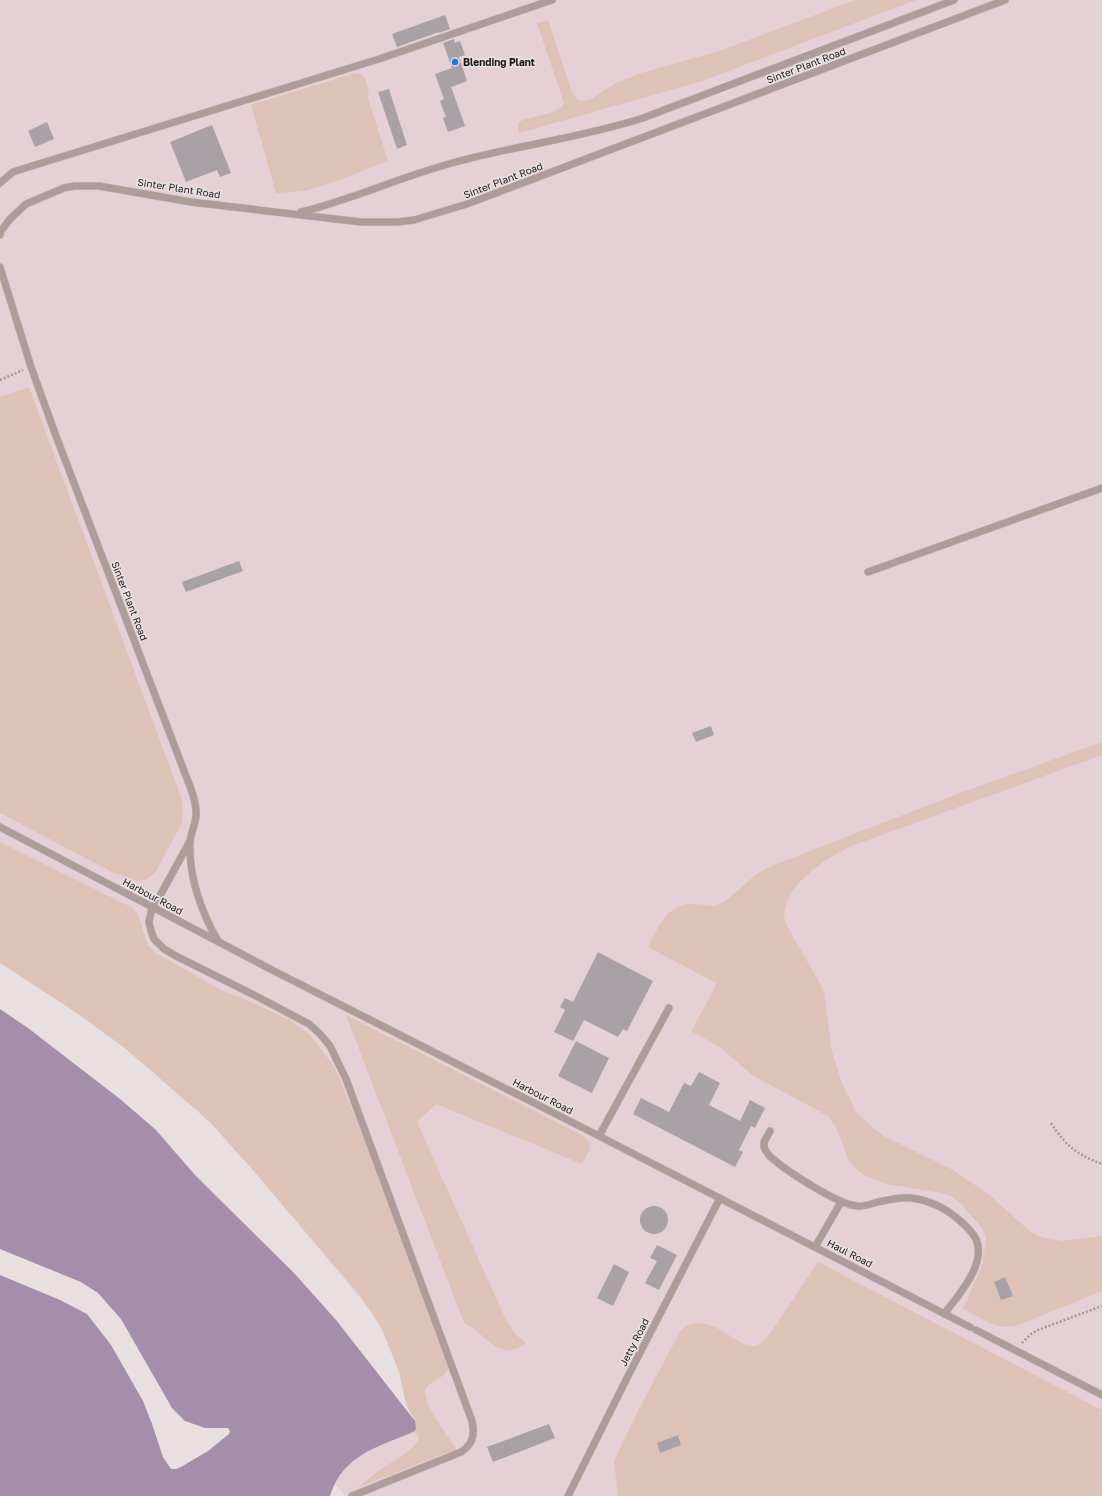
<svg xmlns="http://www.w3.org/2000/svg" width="1102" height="1496" font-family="'Golos Text',sans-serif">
<rect width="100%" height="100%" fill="#e9dee0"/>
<path fill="#e4d0d5" d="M 0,0 L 1102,0 L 1102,1496 L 345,1496 L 335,1484 L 350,1462 L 415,1421 L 406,1404 L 399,1372 L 392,1353 L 382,1329 L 370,1310 L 258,1175 L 210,1122 L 125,1048 L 74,1011 L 0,963 Z"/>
<path fill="#ddc2b7" d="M 855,0 L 916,0 L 702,81 L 519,133 L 518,124 L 521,121 C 530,116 562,114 564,103 L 537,23 L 548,20 L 572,92 L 578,100 L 583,101 L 591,99 L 614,84 L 641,73 L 719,51 Z
M 360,73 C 366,76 367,85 369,91 L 367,95 L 388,161 L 334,182 L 304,191 L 276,193 L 251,105 L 352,74 Z
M 29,387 L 182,800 L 183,810 L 182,823 L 155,873 L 145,880 L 139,881 L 132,880 L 112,872 L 0,813 L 0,397 Z
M 1102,742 L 1102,755 L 849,847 C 824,860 778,889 785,922 L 824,991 L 832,1052 L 842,1083 L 857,1113 L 873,1128 L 884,1136 L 953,1170 L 988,1194 L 1032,1233 L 1041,1237 L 1062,1241 L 1102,1236 L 1102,1291 L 1016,1326 C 997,1331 980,1317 963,1309 L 982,1265 L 986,1242 L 985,1235 L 981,1227 L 960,1203 L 952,1197 L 942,1193 L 886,1184 L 866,1176 L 855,1168 L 849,1161 L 836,1128 L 828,1116 L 752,1075 L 720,1047 L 691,1031 L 715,988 L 716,983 L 648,947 C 658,928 667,902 694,904 C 708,905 713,909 726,900 C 735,894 743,885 752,878 C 760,871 770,867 779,863 L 960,793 Z
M 0,842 L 133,908 L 139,917 L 147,944 L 156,953 L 223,991 L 242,998 L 290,1020 L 310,1035 L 330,1061 L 337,1072 L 366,1145 L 448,1368 L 446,1373 C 440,1379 431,1381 426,1388 C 419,1400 449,1437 456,1449 L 357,1488 C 364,1483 370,1477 377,1472 C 390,1462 411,1454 419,1439 L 417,1434 L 413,1432 L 416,1429 L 415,1421 L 406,1404 L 399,1372 L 382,1329 L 361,1297 L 257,1175 L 210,1122 L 125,1048 L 74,1011 L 0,963 Z
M 346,1015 L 580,1134 C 596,1143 589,1151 582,1164 L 436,1104 L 417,1122 L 506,1320 L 515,1334 L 526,1343 C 499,1364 485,1332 464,1323 Z
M 818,1262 L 1102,1410 L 1102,1496 L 618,1496 L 614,1461 L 637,1413 L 681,1330 C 701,1312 727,1334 745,1345 C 756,1348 762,1344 769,1335 Z"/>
<path fill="#a48ea9" d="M 0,1009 L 28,1028 L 120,1099 L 156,1130 L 195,1175 L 294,1273 L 336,1320 L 415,1421 L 416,1429 L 413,1432 C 376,1448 344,1454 330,1496 L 0,1496 Z"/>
<path fill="#e9dee0" d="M 0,1249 L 81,1282 L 98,1293 L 121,1319 L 172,1408 L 185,1421 L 205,1428 L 228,1428 L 230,1431 L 229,1434 L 208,1451 L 181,1467 L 176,1469 L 171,1469 L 163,1457 L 152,1424 L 143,1401 L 111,1345 L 87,1314 L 60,1300 L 0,1275 Z"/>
<path fill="#a9a1a6" d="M 445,15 L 450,29 L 439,33 L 439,32 L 397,47 L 392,34 Z
M 454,39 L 455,43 L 460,41 L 465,55 L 459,57 L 467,81 L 451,87 L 465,126 L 448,132 L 443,118 L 446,117 L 440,101 L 444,99 L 435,74 L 452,68 L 443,43 Z
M 389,89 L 407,145 L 397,149 L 378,92 Z
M 47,122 L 54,139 L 35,147 L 28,131 Z
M 212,125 L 231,173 L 220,177 L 217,170 L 186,182 L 170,142 Z
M 239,561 L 243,571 L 186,592 L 182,582 Z
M 711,726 L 714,735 L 696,742 L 692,733 Z
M 598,952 L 653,981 L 627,1031 L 623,1029 L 618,1037 L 584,1020 L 573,1041 L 554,1032 L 565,1010 L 560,1007 L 565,998 L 573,1002 Z
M 576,1041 L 609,1058 L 592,1093 L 558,1076 Z
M 699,1072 L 720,1083 L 709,1105 L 740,1121 L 750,1100 L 765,1108 L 755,1128 L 751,1126 L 739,1150 L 743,1152 L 735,1167 L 633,1114 L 641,1098 L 669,1112 L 684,1083 L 691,1086 Z
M640 1220a14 14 0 1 1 28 0a14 14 0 1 1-28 0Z
M 657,1245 L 677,1255 L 659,1290 L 645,1283 L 657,1261 L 650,1258 Z
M 614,1264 L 629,1272 L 613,1306 L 597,1298 Z
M 1005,1277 L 1013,1296 L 1001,1300 L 994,1282 Z
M 549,1424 L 555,1438 L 493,1462 L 487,1447 Z
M 678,1435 L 681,1445 L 660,1453 L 657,1443 Z"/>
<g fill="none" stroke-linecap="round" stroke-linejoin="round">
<g stroke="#c5bbbd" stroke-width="8">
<path id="lane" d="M 0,183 L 13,172 L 19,170 L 379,59 L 552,0
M 301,212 C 350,200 396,179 445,165 C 510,146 578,139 643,118 L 954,0
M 0,235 L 1,231 L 10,219 L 26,204 L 64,188 L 74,186 L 99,186 L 191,202 L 361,222 L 397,222 L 414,220 L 467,204 L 1005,0
M 0,267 L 31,367 L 56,436 L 191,789 C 194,798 197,807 196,816 C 195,826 190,834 190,844 C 189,877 201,912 218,941
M 868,572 L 1102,488
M 0,827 L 276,972 L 599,1136 L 970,1327
M 190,841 L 151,912 L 149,922 L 151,931 L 154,939 L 164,949 L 176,956 L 256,996 L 309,1024 L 320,1034 L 330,1046 L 346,1079 L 472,1421 C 475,1435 473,1444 461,1452 L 352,1496
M 770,1131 L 764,1142 L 764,1147 C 766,1152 769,1156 773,1159 C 788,1172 839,1205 857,1206 C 864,1207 871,1204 878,1202 C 888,1200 900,1197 911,1198 C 928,1200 945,1208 958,1219 C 964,1224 972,1231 976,1239 C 987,1264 958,1296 944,1314
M 599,1136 L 669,1008
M 815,1247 L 841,1202
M 976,1330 L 1102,1395
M 568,1496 L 628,1376 L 720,1198"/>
</g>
<path stroke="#a2999b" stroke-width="2.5" stroke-dasharray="2 2" stroke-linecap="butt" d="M 0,380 L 23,370
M 1051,1123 C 1066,1146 1076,1154 1102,1164
M 1022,1343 L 1031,1334 L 1038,1330 L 1102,1306"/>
<use href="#lane" stroke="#ad9c9a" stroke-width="7"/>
</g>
<circle fill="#2075e0" stroke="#e9dee0" stroke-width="1.5" cx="455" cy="62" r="4"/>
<g text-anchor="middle" stroke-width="3.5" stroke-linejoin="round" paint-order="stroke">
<g font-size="10" font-weight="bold" fill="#201c1d" stroke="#e9dee0" text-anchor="start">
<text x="463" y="66">Blending Plant</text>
</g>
<g font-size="10" fill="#201c1d" stroke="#e9dee0">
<text transform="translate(806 65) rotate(-21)" y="4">Sinter Plant Road</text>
<text transform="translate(503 180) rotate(-21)" y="4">Sinter Plant Road</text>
<text transform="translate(179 188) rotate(9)" y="4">Sinter Plant Road</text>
<text transform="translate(130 601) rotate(69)" y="4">Sinter Plant Road</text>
<text transform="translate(153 896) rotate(28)" y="4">Harbour Road</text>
<text transform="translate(543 1096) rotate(27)" y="4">Harbour Road</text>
<text transform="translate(850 1253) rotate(27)" y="4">Haul Road</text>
<text transform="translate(634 1342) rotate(-63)" y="4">Jetty Road</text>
</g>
</g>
</svg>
